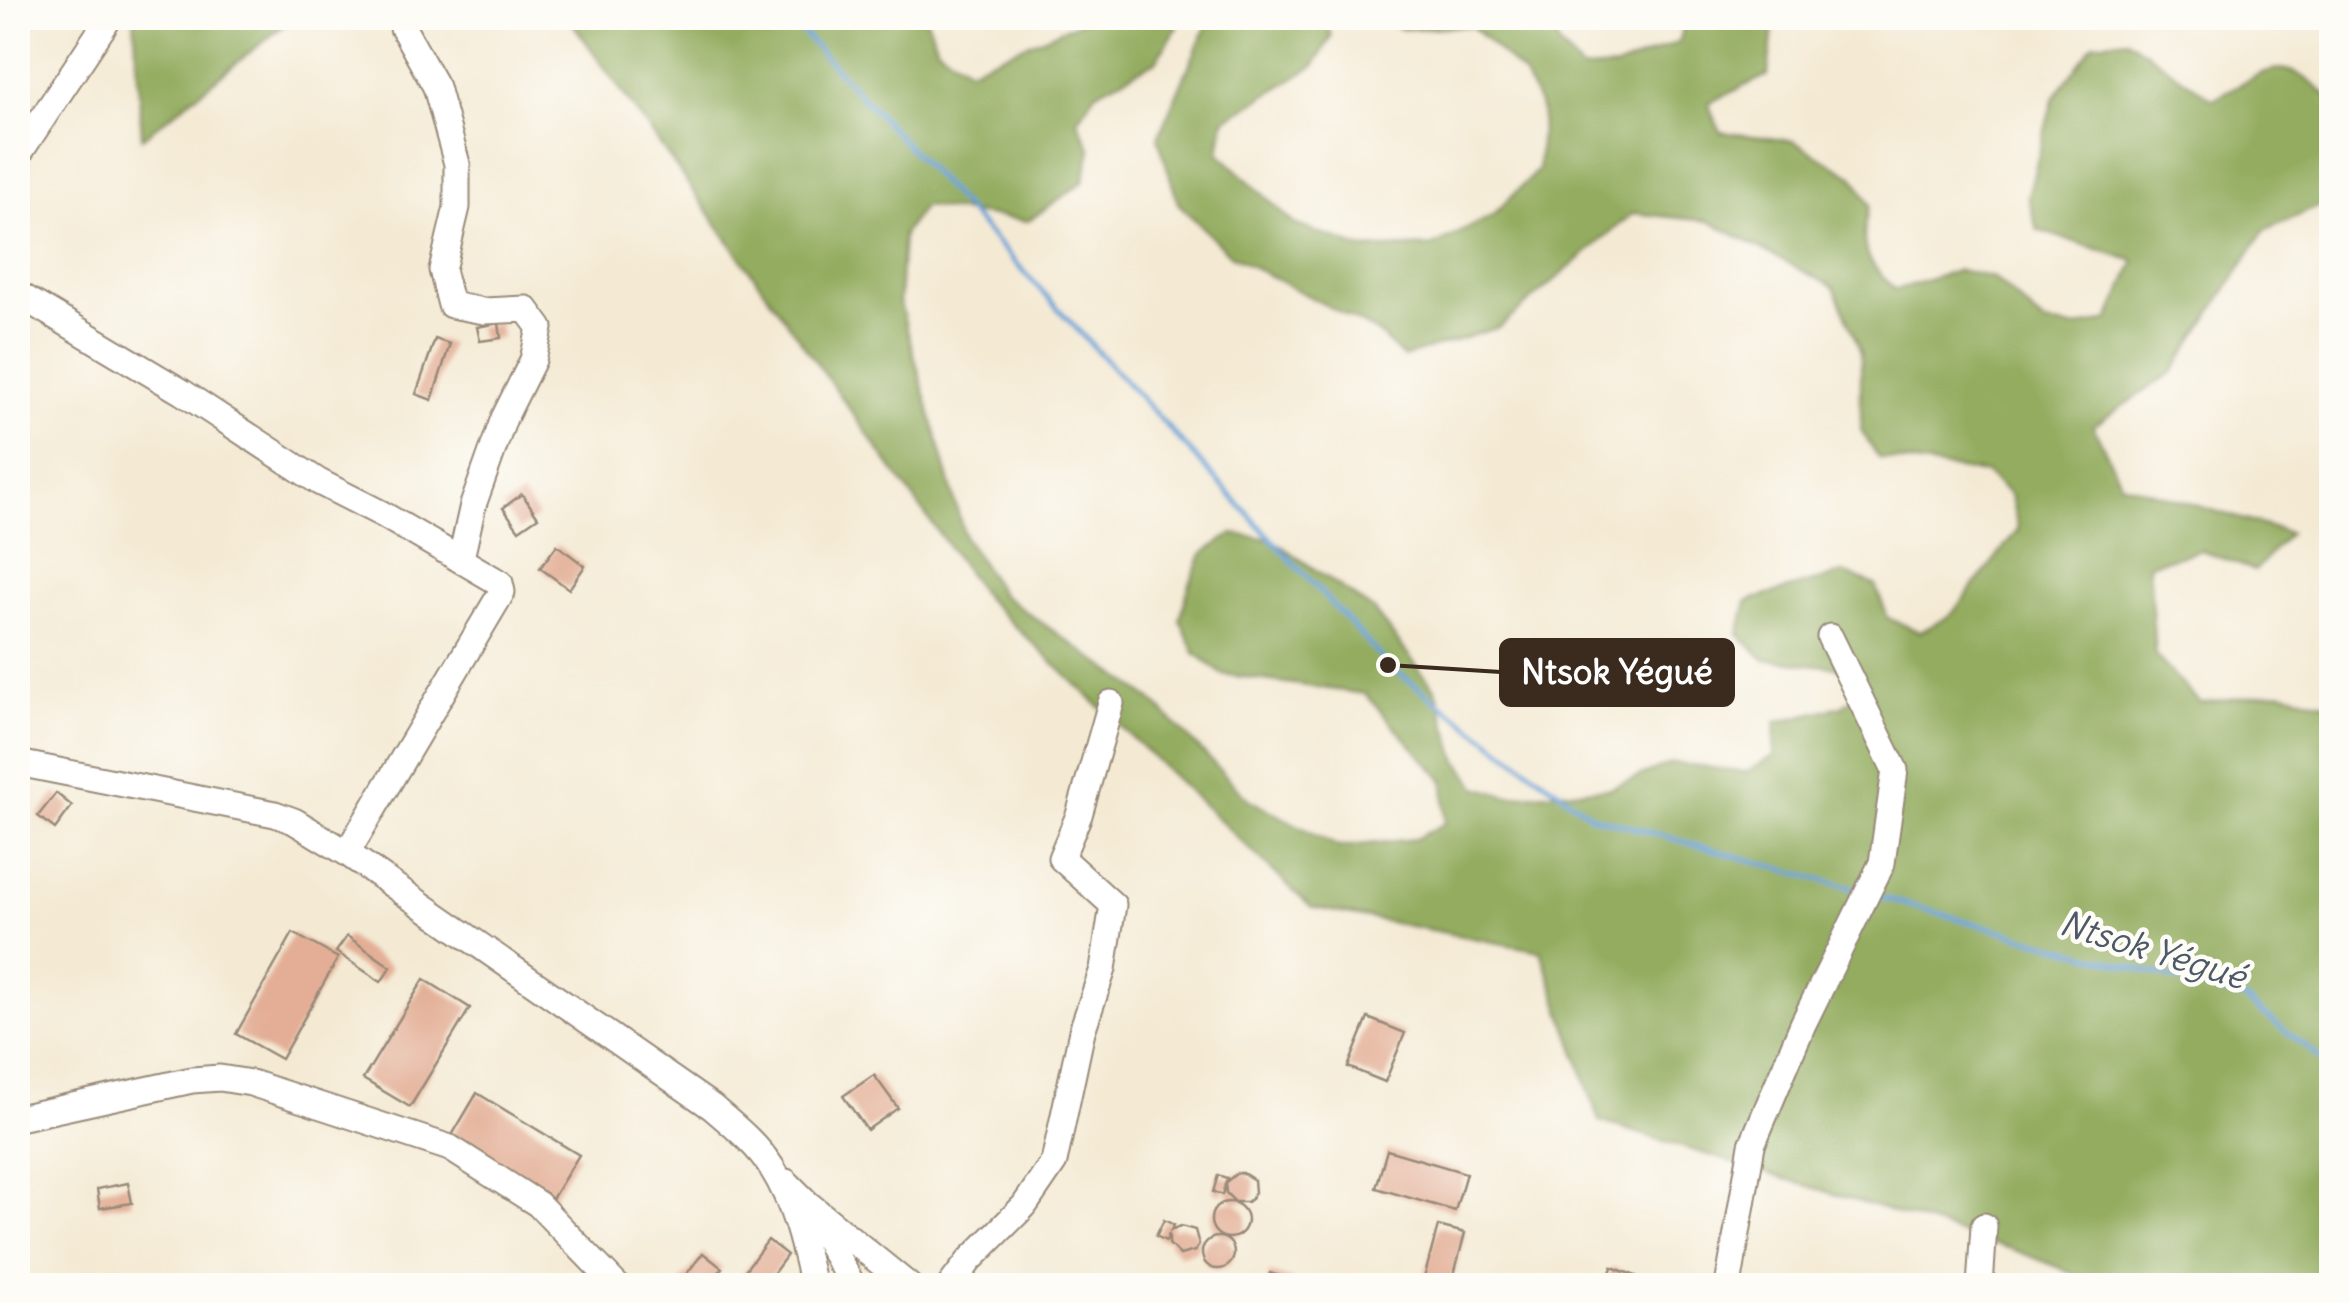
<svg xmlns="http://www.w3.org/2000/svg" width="2349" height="1303" font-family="Delius,sans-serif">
<rect width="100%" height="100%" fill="#fdfcf7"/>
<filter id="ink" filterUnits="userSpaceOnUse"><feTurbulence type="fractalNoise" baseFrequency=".01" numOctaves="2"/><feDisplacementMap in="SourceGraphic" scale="20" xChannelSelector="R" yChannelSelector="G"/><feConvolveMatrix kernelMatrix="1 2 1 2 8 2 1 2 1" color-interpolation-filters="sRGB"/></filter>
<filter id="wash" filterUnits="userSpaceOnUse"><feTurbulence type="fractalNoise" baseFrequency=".0048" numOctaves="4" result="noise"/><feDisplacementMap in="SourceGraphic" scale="40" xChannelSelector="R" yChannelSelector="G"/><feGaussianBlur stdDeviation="2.25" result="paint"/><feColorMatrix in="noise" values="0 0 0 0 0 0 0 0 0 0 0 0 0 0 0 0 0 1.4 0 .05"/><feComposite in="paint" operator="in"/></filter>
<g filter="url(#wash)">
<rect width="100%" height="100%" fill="#f4ead4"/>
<path fill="#93ac5e" stroke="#676b3e" stroke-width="2.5" d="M 134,18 L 293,18 L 142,138 Z
M 569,18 L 926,18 L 938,48 L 969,69 L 1089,18 L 1172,18 L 1177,28 L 1156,61 L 1095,93 L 1077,120 L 1091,150 L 1083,182 L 1028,221 L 924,206 L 903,234 L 899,301 L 965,538 L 1002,595 L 1151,699 L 1248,799 L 1339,847 L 1415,839 L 1445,823 L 1444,781 L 1365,694 L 1222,674 L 1195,653 L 1180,620 L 1189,586 L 1202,554 L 1233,534 L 1271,539 L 1373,610 L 1436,690 L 1457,759 L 1477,787 L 1508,796 L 1611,788 L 1673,763 L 1746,772 L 1774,756 L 1776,722 L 1842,706 L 1869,686 L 1836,667 L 1764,659 L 1739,635 L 1747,601 L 1844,573 L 1875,585 L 1888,618 L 1920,632 L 1951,615 L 2018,530 L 2011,496 L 1986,473 L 1879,458 L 1861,430 L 1861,352 L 1835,288 L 1708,221 L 1633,213 L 1500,327 L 1403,357 L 1377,332 L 1230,255 L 1178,203 L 1158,137 L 1210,18 L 1326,18 L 1331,37 L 1314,66 L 1224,120 L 1219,153 L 1294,224 L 1363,249 L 1433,246 L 1492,216 L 1538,170 L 1542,111 L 1525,76 L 1472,26 L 1402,29 L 1378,18 L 1549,18 L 1559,45 L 1582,70 L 1616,68 L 1679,42 L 1686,18 L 1774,18 L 1768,75 L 1708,103 L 1720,132 L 1793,141 L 1854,177 L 1870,205 C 1858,250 1863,257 1896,290 L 1959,270 L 1994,278 L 2045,324 L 2076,328 L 2109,320 L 2135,261 L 2037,230 L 2028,197 L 2053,99 L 2094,43 L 2127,39 L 2213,99 C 2269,70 2281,49 2331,101 L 2331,201 L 2264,231 L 2174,371 L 2093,426 L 2121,483 L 2289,533 L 2255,571 L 2201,550 L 2149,564 L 2155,655 L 2200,703 L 2281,692 L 2331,704 L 2331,1285 L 2105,1285 L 2014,1250 L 1599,1121 L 1541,951 L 1311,907 L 986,599 Z"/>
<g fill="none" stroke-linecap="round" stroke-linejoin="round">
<path stroke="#67a0d6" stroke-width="5" d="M 789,18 L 1388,665 L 1592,816 L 1858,890
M 1873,895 L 2243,998 L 2332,1067"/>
</g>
<g id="blocks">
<path fill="#e3ae95" d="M 499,323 L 501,338 L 480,341 L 477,327 Z
M 435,339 L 450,344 L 432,400 L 416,394 Z
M 522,494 L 538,517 L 519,530 L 503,508 Z
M 557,545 L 585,566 L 569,589 L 540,568 Z
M 56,793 L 72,806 L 55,829 L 38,816 Z
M 293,933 L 338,958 L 281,1059 L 236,1034 Z
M 347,936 L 391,967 L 381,982 L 336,952 Z
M 424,979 L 470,1008 L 410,1107 L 363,1079 Z
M 1368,1018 L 1405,1033 L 1385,1082 L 1348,1067 Z
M 874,1075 L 898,1108 L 867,1130 L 843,1096 Z
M 477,1093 L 579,1155 L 552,1199 L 451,1137 Z
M 1387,1150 L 1466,1173 L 1455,1211 L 1376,1188 Z
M 1237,1173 L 1243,1173 L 1254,1180 L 1255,1192 L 1252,1198 L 1247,1202 L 1235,1202 L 1226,1193 L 1225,1184 L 1222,1195 L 1213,1192 L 1218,1175 L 1227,1178 L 1226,1182 Z
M 128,1183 L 132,1203 L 100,1208 L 97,1189 Z
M1211 1220a18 18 0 1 1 36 0a18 18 0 1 1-36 0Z
M 1164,1220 L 1174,1225 L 1171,1230 L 1181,1226 L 1195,1230 L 1199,1245 L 1195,1251 L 1180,1255 L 1169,1244 L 1169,1234 L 1166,1241 L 1156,1236 Z
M 1438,1226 L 1465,1233 L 1451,1286 L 1422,1286 Z
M1202 1253a16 16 0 1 1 32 0a16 16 0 1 1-32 0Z
M 768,1240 L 787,1255 L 764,1286 L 733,1286 Z
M 703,1253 L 722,1268 L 708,1286 L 677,1286 Z
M 1612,1267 L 1641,1278 L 1638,1286 L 1605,1286 Z
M 1270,1273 L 1307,1285 L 1306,1286 L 1266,1286 Z
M 776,1276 L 790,1286 L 769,1286 Z"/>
</g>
</g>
<g filter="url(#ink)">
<use href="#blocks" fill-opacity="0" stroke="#988a79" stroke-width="2.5"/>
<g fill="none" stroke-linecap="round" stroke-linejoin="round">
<g stroke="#988a79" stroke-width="29">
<path id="minor" d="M 403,18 L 403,28 L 436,87 L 457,164 L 457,207 L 442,270 L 451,305 L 484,311 L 526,309 L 540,328 L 533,360 L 504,418 L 473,505 L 461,558
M 18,155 L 109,18
M 18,294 L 182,392 L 319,482 L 382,514 L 500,583 L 502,592 L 347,853
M 18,763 L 275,814 L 294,821 L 347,853 L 712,1107 C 733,1125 757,1144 772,1168 C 794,1202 804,1246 813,1286
M 18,1118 L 192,1080 L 220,1078 L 251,1083 L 450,1148 L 538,1204 L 617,1286
M 786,1182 L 808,1204 L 909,1286
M 814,1216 L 853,1286
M 950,1286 L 969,1261 L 1024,1206 L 1054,1162 L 1082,1031 L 1103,969 L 1113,905 L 1061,858 L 1079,815 L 1111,703
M 1728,1286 L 1752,1145 L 1803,1024 L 1882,863 L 1895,770 L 1830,637
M 1980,1286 L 1984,1226"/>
</g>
<use href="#minor" stroke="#fff" stroke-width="25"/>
</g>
</g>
<g text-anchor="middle" stroke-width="9" stroke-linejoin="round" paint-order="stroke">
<g font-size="35" font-style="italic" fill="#4d5968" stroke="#fdfcf7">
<text transform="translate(2153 950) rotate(17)" y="12">Ntsok Yégué</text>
</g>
</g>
<path fill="none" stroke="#3b2a1e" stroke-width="4" d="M1388 665L1501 672"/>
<circle fill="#3b2a1e" stroke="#fdfcf7" stroke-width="4" cx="1388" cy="665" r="10"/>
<rect fill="#3b2a1e" stroke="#3b2a1e" stroke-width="4" x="1501" y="640" width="232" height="65" rx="10"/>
<g font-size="35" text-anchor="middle" font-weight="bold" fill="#fff">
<text x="1617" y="684">Ntsok Yégué</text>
</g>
<rect width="2349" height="1303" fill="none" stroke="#fdfcf7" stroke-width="60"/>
</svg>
